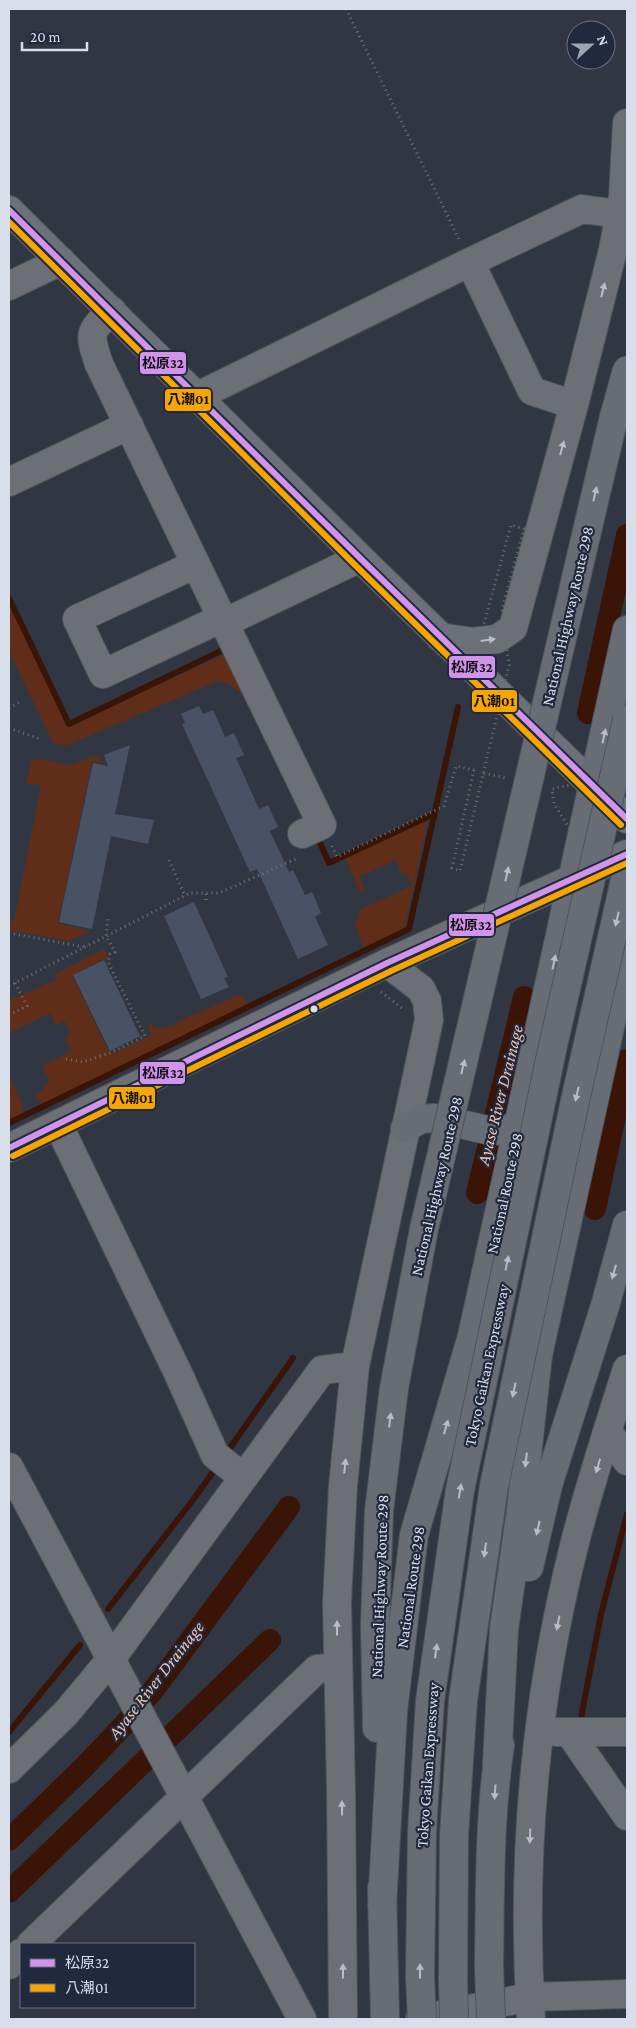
<svg xmlns="http://www.w3.org/2000/svg" width="636" height="2028" font-family="'Crimson Pro','Noto Sans JP',serif">
<rect width="100%" height="100%" fill="#313742"/>
<path fill="#602e18" d="M 9,603 L 67,727 L 223,655 L 244,696 C 235,688 228,682 217,681 L 65,746 L 53,743 L 9,651 Z
M 100,754 L 102,763 L 92,762 L 58,923 L 91,931 L 69,941 L 9,930 L 9,921 L 14,921 L 41,786 L 26,783 L 31,762 L 37,759 L 71,765 Z
M 428,818 L 404,930 L 364,950 L 355,924 L 361,909 L 412,886 L 406,873 L 402,875 L 396,860 L 359,876 L 365,890 L 360,892 L 345,857 Z
M 104,949 L 108,957 L 72,975 L 110,1054 L 151,1035 L 147,1021 L 152,1026 L 162,1029 L 238,995 L 244,997 L 249,1005 L 41,1105 L 35,1097 L 50,1081 L 42,1066 L 71,1051 L 66,1040 L 70,1032 L 65,1021 L 56,1025 L 50,1013 L 9,1033 L 9,1000 L 57,980 L 55,974 Z
M 9,1076 L 22,1104 L 24,1113 L 9,1120 Z"/>
<g fill="none" stroke-linecap="round" stroke-linejoin="round">
<path stroke="#3a1406" stroke-width="6" d="M 9,598 L 69,724 L 225,649 L 227,652
M 316,834 L 329,863 L 434,814
M 9,1123 L 409,929 L 458,707
M 225,1455 L 293,1358
M 108,1609 L 193,1500 L 218,1465
M 580,1723 L 601,1614 L 627,1514
M 9,1732 L 80,1645"/>
<path stroke="#3a1406" stroke-width="22" d="M 588,713 L 627,535
M 477,1193 L 524,997
M 595,1209 L 627,1060
M 9,1840 L 84,1767 L 122,1727 L 155,1688 L 289,1507
M 9,1892 L 270,1640"/>
</g>
<path fill="#495164" d="M 199,706 L 203,714 L 213,710 L 225,737 L 234,733 L 244,755 L 236,758 L 259,809 L 268,805 L 278,827 L 270,831 L 289,872 L 293,870 L 305,895 L 312,892 L 321,913 L 315,917 L 328,945 L 298,959 L 257,869 L 250,872 L 182,724 L 185,723 L 181,714 Z
M 130,745 L 115,814 L 154,820 L 148,844 L 111,836 L 92,929 L 59,922 L 93,763 L 108,766 L 104,755 Z
M 194,902 L 228,977 L 224,978 L 229,987 L 201,999 L 164,916 Z
M 104,960 L 140,1036 L 110,1051 L 73,975 Z"/>
<g fill="none" stroke-linecap="round" stroke-linejoin="round">
<g stroke="#4d535b" stroke-width="30">
<path id="minor" d="M 470,262 L 532,391 L 574,405
M 9,286 L 61,261
M 112,311 C 88,332 89,334 99,364 L 322,825 L 302,834
M 196,397 L 470,262 L 582,209 L 619,214
M 9,482 L 129,425
M 196,564 L 77,619 L 103,674 L 222,618
M 224,623 L 360,558
M 440,637 L 473,642 L 497,639 L 513,628 L 574,405 L 613,250 L 623,197 L 627,123
M 58,1124 L 178,1373 L 215,1455 L 243,1477
M 9,1148 L 387,963 L 627,854
M 608,1431 L 627,1461
M 9,1467 L 302,2019
M 556,1732 L 627,1732
M 569,1732 L 627,1816
M 9,1769 L 66,1713 L 111,1659 L 322,1370 L 355,1366
M 31,1944 L 317,1669 L 338,1667
M 9,1965 L 21,1953
M 343,2019 L 341,1790 L 337,1602 L 343,1486 L 355,1366 L 429,1020 L 427,1001 L 421,989 L 387,963
M 420,2019 L 530,1997 L 627,1994
M 531,2019 C 521,1863 535,1703 573,1550 C 588,1489 608,1429 627,1369"/>
</g>
<g stroke="#4d535b" stroke-width="30">
<path id="major" d="M 9,210 L 360,558 L 627,819"/>
</g>
<g stroke="#4d535b" stroke-width="30">
<path id="highway" d="M 405,1128 L 421,1119 L 435,1118 L 491,1131 L 505,1130 L 519,1125
M 529,1567 L 548,1485 L 605,1306 L 627,1225
M 377,1728 L 375,1625 L 379,1511 L 394,1388 L 424,1229 L 443,1148
M 497,1764 L 504,1629 L 521,1510 L 538,1355 L 627,950
M 382,1888 L 385,2019
M 382,1907 L 393,1711 L 414,1535 L 472,1336 L 627,630
M 489,1967 C 490,1893 489,1818 500,1745"/>
</g>
<path stroke="#6d7177" stroke-width="3" stroke-dasharray="1 4" stroke-linecap="butt" d="M 346,9 L 460,241
M 9,708 L 22,701
M 9,728 L 40,739
M 484,773 L 505,778
M 332,846 L 337,857 L 444,806 L 456,766 L 474,770
M 169,860 L 185,896
M 206,900 L 206,893
M 9,933 L 84,947
M 9,986 L 190,893 L 219,893 L 298,858
M 381,992 L 402,1008
M 9,1015 L 27,1006 L 15,983
M 66,1059 L 83,1062 L 112,1052 L 145,1036 L 108,962 L 110,954 L 115,952 L 106,936 L 108,918"/>
<use href="#minor" stroke="#6c6f75" stroke-width="28"/>
<use href="#major" stroke="#6c7078" stroke-width="28"/>
<use href="#highway" stroke="#686d75" stroke-width="28"/>
<g stroke="#4d535b" stroke-width="30" stroke-linecap="butt">
<path id="highway-bridge" d="M 443,1148 L 591,514 L 614,417 L 627,370
M 489,1967 L 491,2019
M 422,2019 L 420,1977 L 422,1833 L 430,1701 L 460,1490 L 552,1050 L 627,720
M 454,2019 L 453,1980 L 454,1835 L 463,1700 L 494,1486 L 575,1101 L 627,871"/>
</g>
<path stroke="#6d7177" stroke-width="3" stroke-dasharray="1 4" stroke-linecap="butt" d="M 474,770 L 452,868 L 460,871 L 509,665 L 502,609 L 524,529 L 511,525 L 484,624
M 575,837 L 554,804 L 552,789 L 588,781"/>
<use href="#highway-bridge" stroke="#686d75" stroke-width="28"/>
<g stroke="#212a3d" stroke-width="10">
<path id="bus-1" d="M 9,210 L 360,558 L 627,819
M 9,1148 L 387,963 L 627,854"/>
</g>
<g stroke="#212a3d" stroke-width="10">
<path id="bus-2" d="M 9,222 L 354,564 L 621,825
M 13,1156 L 391,971 L 627,863"/>
</g>
<use href="#bus-1" stroke="#d193ec" stroke-width="6"/>
<use href="#bus-2" stroke="#f7a600" stroke-width="6"/>
</g>
<defs><path id="oneway-solid" d="M-6-.8H1V-3.2L6.5 0L1 3.2V.8H-6Z" transform="scale(1.25)"/></defs>
<g fill="#b8bdc8">
<use href="#oneway-solid" transform="translate(603 290) rotate(-76)"/>
<use href="#oneway-solid" transform="translate(562 448) rotate(-75)"/>
<use href="#oneway-solid" transform="translate(488 640) rotate(-8)"/>
<use href="#oneway-solid" transform="translate(345 1466) rotate(-84)"/>
<use href="#oneway-solid" transform="translate(598 1466) rotate(106)"/>
<use href="#oneway-solid" transform="translate(558 1623) rotate(101)"/>
<use href="#oneway-solid" transform="translate(337 1628) rotate(-90)"/>
<use href="#oneway-solid" transform="translate(342 1808) rotate(-91)"/>
<use href="#oneway-solid" transform="translate(530 1836) rotate(92)"/>
<use href="#oneway-solid" transform="translate(343 1971) rotate(-90)"/>
</g>
<g fill="#b6bdc8">
<use href="#oneway-solid" transform="translate(595 494) rotate(-77)"/>
<use href="#oneway-solid" transform="translate(604 736) rotate(-78)"/>
<use href="#oneway-solid" transform="translate(507 874) rotate(-77)"/>
<use href="#oneway-solid" transform="translate(617 919) rotate(103)"/>
<use href="#oneway-solid" transform="translate(554 962) rotate(-78)"/>
<use href="#oneway-solid" transform="translate(463 1067) rotate(-76)"/>
<use href="#oneway-solid" transform="translate(577 1094) rotate(103)"/>
<use href="#oneway-solid" transform="translate(507 1263) rotate(-78)"/>
<use href="#oneway-solid" transform="translate(614 1272) rotate(106)"/>
<use href="#oneway-solid" transform="translate(514 1390) rotate(102)"/>
<use href="#oneway-solid" transform="translate(390 1420) rotate(-83)"/>
<use href="#oneway-solid" transform="translate(446 1427) rotate(-74)"/>
<use href="#oneway-solid" transform="translate(526 1460) rotate(97)"/>
<use href="#oneway-solid" transform="translate(460 1491) rotate(-80)"/>
<use href="#oneway-solid" transform="translate(538 1528) rotate(103)"/>
<use href="#oneway-solid" transform="translate(485 1550) rotate(98)"/>
<use href="#oneway-solid" transform="translate(436 1651) rotate(-82)"/>
<use href="#oneway-solid" transform="translate(495 1792) rotate(94)"/>
<use href="#oneway-solid" transform="translate(420 1971) rotate(-90)"/>
</g>
<circle fill="#d8dfeb" stroke="#212a3d" stroke-width="2" cx="314" cy="1009" r="4.5"/>
<g text-anchor="middle" stroke-width="4.5" stroke-linejoin="round" paint-order="stroke">
<g font-size="16" fill="#d8dfeb" stroke="#212a3d">
<text transform="translate(567 616) rotate(-77)" y="6">National Highway Route 298</text>
<text transform="translate(436 1186) rotate(-77)" y="6">National Highway Route 298</text>
<text transform="translate(504 1193) rotate(-78)" y="6">National Route 298</text>
<text transform="translate(486 1365) rotate(-78)" y="6">Tokyo Gaikan Expressway</text>
<text transform="translate(379 1586) rotate(-88)" y="6">National Highway Route 298</text>
<text transform="translate(410 1587) rotate(-82)" y="6">National Route 298</text>
<text transform="translate(427 1765) rotate(-86)" y="6">Tokyo Gaikan Expressway</text>
</g>
<g font-size="18" font-style="italic" fill="#f2c3af" stroke="#212a3d">
<text transform="translate(500 1095) rotate(-76)" y="6">Ayase River Drainage</text>
<text transform="translate(156 1680) rotate(-52)" y="6">Ayase River Drainage</text>
</g>
</g>
<g stroke="#212a3d" stroke-width="2">
<rect x="139" y="351" width="48" height="24" rx="5" fill="#d193ec"/>
<rect x="164" y="388" width="48" height="24" rx="5" fill="#f7a600"/>
<rect x="448" y="655" width="48" height="24" rx="5" fill="#d193ec"/>
<rect x="471" y="689" width="47" height="24" rx="5" fill="#f7a600"/>
<rect x="448" y="913" width="47" height="24" rx="5" fill="#d193ec"/>
<rect x="139" y="1061" width="47" height="24" rx="5" fill="#d193ec"/>
<rect x="108" y="1086" width="48" height="24" rx="5" fill="#f7a600"/>
</g>
<g font-size="14" text-anchor="middle" font-weight="bold" fill="#111">
<text x="163" y="368">松原32</text>
<text x="188" y="404">八潮01</text>
<text x="472" y="672">松原32</text>
<text x="494" y="706">八潮01</text>
<text x="471" y="930">松原32</text>
<text x="163" y="1078">松原32</text>
<text x="132" y="1103">八潮01</text>
</g>
<rect width="636" height="2028" fill="none" stroke="#d8dfeb" stroke-width="20"/>
<rect x="20" y="1943" width="175" height="65" fill="#212a3d" stroke="#6a7283"/>
<rect x="30" y="1959" width="25" height="8" fill="#d193ec" stroke="#6a7283"/>
<text x="65" y="1968" font-size="15" fill="#d8dfeb">松原32</text>
<rect x="30" y="1984" width="25" height="8" fill="#f7a600" stroke="#6a7283"/>
<text x="65" y="1993" font-size="15" fill="#d8dfeb">八潮01</text>
<g transform="translate(591 45) rotate(69)"><circle r="24" fill="#212a3d" stroke="#6a7283"/>
<path d="M0-4L9 19L0 12L-9 19Z" fill="#9ea4b0"/>
<text y="-8" font-size="14" font-weight="bold" text-anchor="middle" fill="#d8dfeb">N</text>
</g>
<path d="M22 42v8h65v-8" fill="none" stroke="#d8dfeb" stroke-width="2.5"/>
<text x="30" y="42" font-size="15" fill="#d8dfeb" stroke="#212a3d" stroke-width="4" paint-order="stroke">20 m</text>
</svg>
